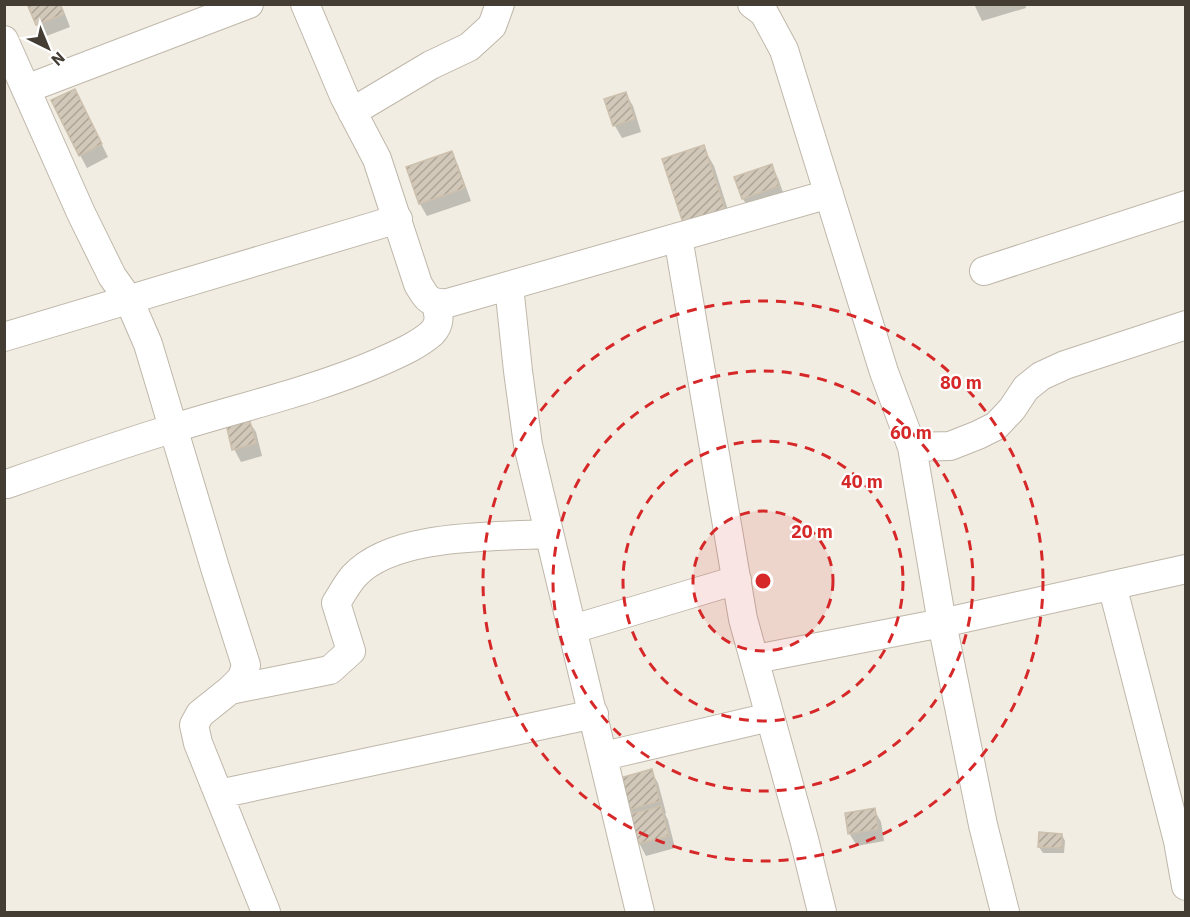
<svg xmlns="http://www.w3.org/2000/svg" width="1190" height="917" font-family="'IBM Plex Sans',sans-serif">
<defs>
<pattern id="building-hatch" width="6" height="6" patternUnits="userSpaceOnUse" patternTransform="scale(1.5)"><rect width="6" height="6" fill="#d2c8b9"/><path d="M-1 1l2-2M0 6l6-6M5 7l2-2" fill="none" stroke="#aca497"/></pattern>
</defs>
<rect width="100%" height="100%" fill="#f1ede3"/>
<path fill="#0003" d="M 29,4 L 61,4 L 70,27 L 44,37 Z
M 974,4 L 1025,4 L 1026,8 L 982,21 Z
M 626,94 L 633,106 L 641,132 L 622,138 L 615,126 L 606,100 Z
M 81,103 L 108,157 L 87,168 L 80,155 Z
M 703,147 L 714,166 L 735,232 L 696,245 Z
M 451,152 L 458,165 L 471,201 L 427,216 L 420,204 Z
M 771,165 L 778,178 L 785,198 L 751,211 L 743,199 L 736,178 Z
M 248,420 L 256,432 L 262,456 L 241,462 L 234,449 Z
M 651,771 L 658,783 L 666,813 L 665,814 L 668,820 L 675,848 L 646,856 L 639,843 L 633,815 L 630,809 Z
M 874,809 L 881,822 L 884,841 L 857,846 L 849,833 Z
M 1062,835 L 1065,841 L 1064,853 L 1043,853 L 1039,847 Z"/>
<path fill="url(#building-hatch)" stroke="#cdc0ad" stroke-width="1.5" d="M 27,4 L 60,4 L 64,14 L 36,25 Z
M 75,89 L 102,144 L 79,156 L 51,100 Z
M 626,92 L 635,119 L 613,126 L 604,99 Z
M 704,145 L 726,212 L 684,226 L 662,159 Z
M 452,151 L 465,188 L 419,204 L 406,167 Z
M 772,164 L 779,186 L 742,199 L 734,177 Z
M 249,418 L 256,443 L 232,450 L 226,424 Z
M 652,769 L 660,801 L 628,810 L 620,778 Z
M 661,806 L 669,836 L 637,844 L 630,814 Z
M 875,808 L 878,829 L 848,834 L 845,813 Z
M 1039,832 L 1062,834 L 1062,848 L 1038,847 Z"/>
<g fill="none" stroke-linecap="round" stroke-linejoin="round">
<g stroke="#bfb7a9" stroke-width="30">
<path id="minor" d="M 305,4 L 344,96 L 377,159 L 418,284 C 427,299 429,304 448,303 L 829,194
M 752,4 L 764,13 L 784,50 L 884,372 L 912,447 L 942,623 L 983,825 L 1005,912
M 4,40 L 81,213 L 112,276 L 129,300 L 148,344 L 216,571 L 246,665 L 242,678 L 230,690 L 200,714 L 194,725 L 198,743 L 266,912
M 26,89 L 249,4
M 352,112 L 431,65 L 469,47 L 492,26 L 500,4
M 678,237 L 743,619 L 804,839 L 822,912
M 984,271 L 1186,205
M 509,286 L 518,371 L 528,445 L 640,912
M 4,337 L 398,219
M 912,447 L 950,446 L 978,435 L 996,426 L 1012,409 L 1026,388 L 1041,376 L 1065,365 L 1186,325
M 7,484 C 61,465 116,446 171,429 C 241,407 313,391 380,362 C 398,354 417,346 432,333 C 441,323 439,316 436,304
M 1112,585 L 1178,841 L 1186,886
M 573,629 L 737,580
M 755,659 L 942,623 L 1186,569
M 230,690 L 330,670 L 351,651 L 336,603 C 342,594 347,584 354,576 C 393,533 494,537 548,534
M 604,756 L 770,717
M 219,794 L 594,714"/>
</g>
<use href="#minor" stroke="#fff" stroke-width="28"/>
</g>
<circle cx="763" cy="581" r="70" fill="#d62828" fill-opacity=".12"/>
<g fill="none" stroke="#d62828" stroke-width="3" stroke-dasharray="10 8">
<circle cx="763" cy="581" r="70"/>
<circle cx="763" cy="581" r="140"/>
<circle cx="763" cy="581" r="210"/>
<circle cx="763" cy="581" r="280"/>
</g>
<circle cx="763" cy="581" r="9" fill="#d62828" stroke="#fff" stroke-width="3"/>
<g font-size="18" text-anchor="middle" font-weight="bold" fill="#d62828" stroke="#fff" stroke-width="4.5" stroke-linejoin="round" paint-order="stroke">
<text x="961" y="389">80 m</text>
<text x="911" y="439">60 m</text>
<text x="862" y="488">40 m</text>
<text x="812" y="538">20 m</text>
</g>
<rect width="1190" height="917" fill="none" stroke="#433d34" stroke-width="12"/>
<g transform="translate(48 48) rotate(137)" stroke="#ffffff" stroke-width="4.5" paint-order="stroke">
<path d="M0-4.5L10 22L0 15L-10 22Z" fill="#433d34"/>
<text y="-9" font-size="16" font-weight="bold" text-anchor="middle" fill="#433d34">N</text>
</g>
</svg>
